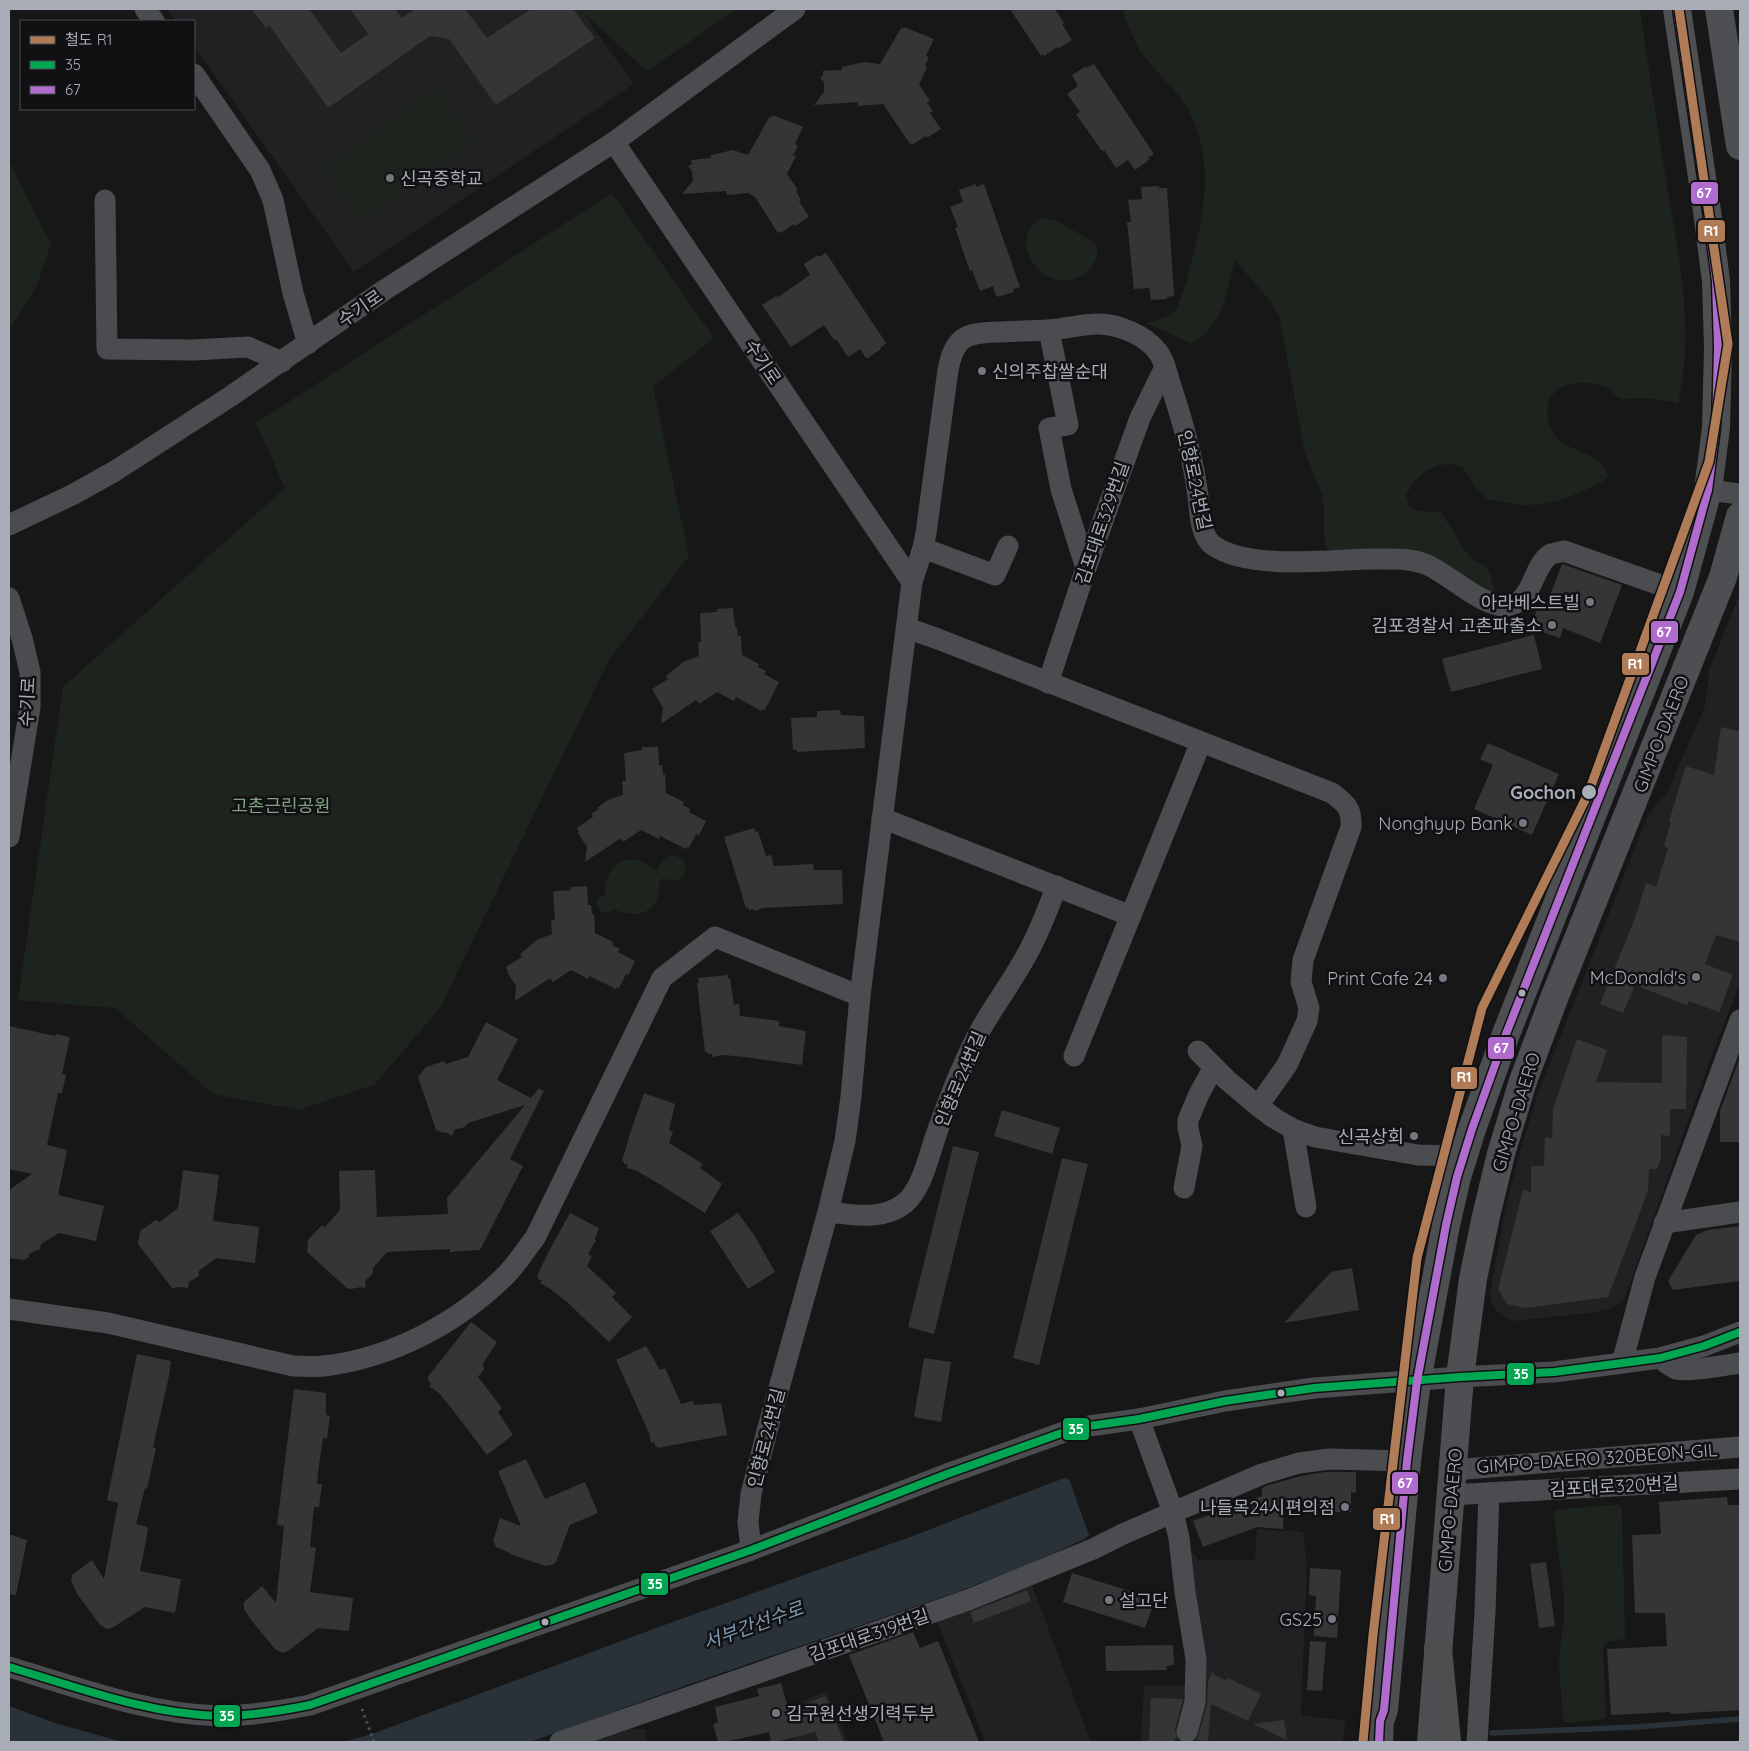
<svg xmlns="http://www.w3.org/2000/svg" width="1749" height="1751" font-family="Quicksand,'Noto Sans KR',sans-serif">
<style>
.built{fill:#212123}
.green{fill:#1d241e}
.water{fill:#2a3239}
.lines{fill:none;stroke-linecap:round;stroke-linejoin:round}
.stream{stroke:#2a3239;stroke-width:5.5}
.building{fill:#353536}
.path{stroke:#4d4e52;stroke-width:3;stroke-dasharray:2.5 4;stroke-linecap:butt}
.minor{stroke:#4b4c50;stroke-width:21}
.major{stroke:#4d4f52;stroke-width:28}
.highway{stroke:#4e4e51;stroke-width:28}
.bus-1-casing{stroke:#111113;stroke-width:11}
.bus-2-casing{stroke:#111113;stroke-width:11}
.bus-1{stroke:#00a651;stroke-width:8}
.bus-2{stroke:#b06ccc;stroke-width:8}
.rail-1-casing{stroke:#111113;stroke-width:12}
.rail-1{stroke:#b07c57;stroke-width:9}
.poi-dot{fill:#757880;stroke:#111113;stroke-width:2}
.stop-dot{fill:#a8adb8;stroke:#111113;stroke-width:2}
.labels{text-anchor:middle;dominant-baseline:central;stroke-width:5;stroke-linejoin:round;paint-order:stroke}
.poi-label{font-size:18px;fill:#a8adb8;stroke:#111113;text-anchor:end}
.street-label{font-size:18px;fill:#a8adb8;stroke:#111113}
.stop-label{font-size:18px;font-weight:bold;fill:#a8adb8;stroke:#111113;text-anchor:end}
.park-label{font-size:18px;fill:#7fa381;stroke:#111113}
.water-label{font-size:19px;font-style:italic;fill:#7f9bb3;stroke:#111113}
.line-badge{stroke:#111113;stroke-width:2}
.badge-label{font-size:14px;text-anchor:middle;font-weight:bold;fill:#fff}
</style>
<rect width="100%" height="100%" fill="#171717"/>
<g class="built">
<polygon points="167,9 580,9 634,84 354,272 194,46 194,21 176,21"/>
<polygon points="1740,593 1740,983 1711,1057 1625,1297 1618,1304 1609,1309 1597,1312 1514,1321 1506,1318 1497,1311 1492,1304 1490,1294 1503,1221 1517,1162 1537,1096 1648,815 1667,793 1705,706 1709,671"/>
<polygon points="1257,1529 1303,1532 1307,1569 1301,1714 1304,1716 1345,1720 1343,1742 1141,1742 1144,1685 1200,1685 1187,1547 1199,1560 1255,1560"/>
<polygon points="1030,1580 1091,1742 985,1742 935,1617"/>
<polygon points="826,1691 848,1742 784,1742 797,1738 789,1707"/>
<polygon points="615,1729 646,1729 646,1742 577,1742"/>
</g>
<g class="green">
<polygon points="579,9 737,9 647,71"/>
<path d="M1122 9H1640C1648 66 1657 124 1666 181 1679 256 1695 327 1678 403L1649 398 1620 399C1616 396 1613 391 1609 389 1595 381 1565 380 1554 393 1544 403 1547 422 1553 433 1564 454 1599 447 1608 476L1600 483 1565 499 1544 504 1523 505 1487 499 1476 489 1471 479 1463 468 1452 464 1440 465 1427 470 1413 483 1406 495 1409 506 1417 511 1441 512 1466 552 1474 561 1485 565 1489 571 1496 596 1476 587 1336 553 1326 548 1324 536V512L1322 495 1305 452 1279 316 1271 302 1235 260C1228 283 1226 309 1210 328 1206 334 1198 339 1192 344L1147 323C1156 320 1168 318 1175 311 1180 305 1190 271 1192 261 1205 211 1215 153 1186 106 1174 87 1156 72 1142 54 1133 41 1128 23 1122 9Z"/>
<polygon points="436,87 475,141 361,223 322,169"/>
<polygon points="9,161 51,244 36,288 9,330"/>
<polygon points="612,193 714,338 653,387 689,556 609,660 440,1008 374,1085 299,1110 213,1094 115,1008 18,1000 63,687 285,488 256,423"/>
<path d="M1044 218C1047 219 1051 219 1055 220 1060 223 1093 241 1094 243 1103 256 1091 272 1079 277 1037 296 1005 231 1044 218Z"/>
<path d="M669 856C671 856 677 856 678 857 688 861 688 876 678 880 672 882 667 878 661 879 658 885 660 892 657 899 649 917 629 917 614 909 609 914 603 915 598 908L597 899 605 894C604 875 617 854 639 861 646 863 651 868 657 870L663 860Z"/>
<polygon points="1617,1505 1620,1506 1622,1510 1625,1636 1623,1639 1606,1643 1603,1648 1606,1716 1604,1719 1569,1723 1565,1722 1563,1719 1559,1668 1560,1647 1564,1619 1564,1599 1554,1515 1555,1511 1560,1509"/>
</g>
<g class="water">
<polygon points="1064,1478 1069,1479 1089,1535 1085,1539 1034,1562 960,1591 693,1683 530,1742 344,1742 372,1734 667,1624 910,1537"/>
<polygon points="9,1706 55,1723 123,1742 9,1742"/>
</g>
<g class="lines">
<polyline class="stream" points="1492,1733 1636,1727 1740,1719"/>
</g>
<g class="building">
<polygon points="251,9 309,9 341,53 368,34 350,9 395,9 402,18 415,9 465,9 487,38 531,9 573,9 595,38 496,105 449,39 430,36 328,108 269,25 266,28"/>
<polygon points="1010,9 1055,9 1064,23 1062,24 1072,40 1058,49 1057,47 1044,56 1043,54 1041,56"/>
<polygon points="904,27 934,39 926,56 929,57 925,66 927,67 919,85 930,101 927,103 933,111 930,113 941,129 927,138 926,136 912,145 911,143 910,144 883,104 858,106 858,102 814,105 824,92 824,82 820,78 823,75 823,71 842,70 842,67 864,62 880,64 901,28 903,29"/>
<polygon points="1094,64 1154,154 1148,158 1149,160 1135,170 1128,160 1116,168 1104,150 1102,151 1076,114 1080,112 1067,94 1078,86 1072,75 1086,66 1087,68"/>
<polygon points="773,115 803,127 795,144 798,146 793,155 796,156 787,174 798,190 796,191 801,200 799,201 809,217 795,226 794,224 781,233 780,231 778,233 755,197 748,193 727,195 726,191 682,194 693,181 692,171 688,166 692,164 691,160 711,158 711,155 733,150 748,155 770,116 772,117"/>
<polygon points="976,184 976,187 984,184 1020,287 1013,289 1014,292 998,297 998,295 996,296 993,286 980,291 972,270 970,271 955,228 958,227 950,207 963,202 959,190"/>
<polygon points="1159,186 1159,188 1167,188 1174,296 1167,297 1167,299 1151,300 1149,288 1134,289 1127,222 1131,222 1128,200 1142,199 1141,187"/>
<polygon points="826,253 886,343 880,348 881,349 868,358 866,358 860,349 848,357 836,339 834,340 824,325 791,347 762,305 776,296 778,297 810,275 804,264 818,255 819,257"/>
<polygon points="1562,564 1622,585 1600,643 1563,628 1560,638 1531,628 1537,609 1544,611"/>
<polygon points="733,608 735,627 737,627 738,636 741,636 742,655 759,664 758,667 766,671 764,674 779,682 765,710 763,709 762,711 736,697 734,701 717,692 699,704 696,700 661,724 663,708 652,689 668,679 666,676 683,662 699,656 698,642 701,642 700,615 701,613 717,612 717,609"/>
<polygon points="1534,635 1542,669 1451,692 1442,659"/>
<polygon points="840,710 841,715 864,716 865,748 797,752 797,750 793,750 791,718 817,717 817,711"/>
<polygon points="1721,727 1740,731 1740,942 1716,935 1705,964 1733,975 1719,1012 1689,1001 1687,1005 1635,985 1623,1013 1600,1004 1635,918 1646,883 1656,887 1668,848 1664,846 1671,822 1669,821 1686,766 1714,775"/>
<polygon points="1488,743 1559,774 1532,835 1474,809 1493,765 1480,759"/>
<polygon points="642,747 658,747 659,765 662,765 663,775 665,774 666,793 684,802 683,805 690,809 689,812 706,821 699,835 696,834 689,848 688,847 686,849 660,836 659,839 641,830 623,842 621,838 585,862 587,847 578,833 579,832 577,828 593,817 591,814 599,809 597,808 608,800 623,795 622,781 626,781 624,753 642,750"/>
<polygon points="754,828 756,832 758,831 766,856 771,855 774,866 813,864 814,870 842,870 843,904 764,908 754,911 753,909 749,910 748,907 746,908 724,837"/>
<polygon points="587,886 588,905 591,905 592,914 594,914 595,933 613,942 612,945 620,949 618,952 635,961 628,975 626,974 619,988 617,987 616,989 589,976 588,979 571,970 553,982 550,978 515,1001 516,986 507,972 508,972 506,967 522,957 520,954 537,940 552,934 551,920 555,920 553,892 555,891 571,890 571,887"/>
<polygon points="728,975 728,979 730,978 734,1005 739,1004 740,1016 779,1021 779,1026 806,1031 802,1065 745,1057 723,1055 712,1057 712,1054 708,1054 707,1052 705,1052 697,983 699,983 698,978"/>
<polygon points="486,1022 518,1039 497,1080 531,1098 539,1088 544,1091 510,1159 523,1166 480,1250 450,1252 450,1249 387,1252 373,1268 373,1273 365,1281 366,1288 359,1287 358,1288 348,1289 307,1252 308,1240 321,1226 325,1227 340,1210 339,1171 375,1170 377,1217 448,1214 447,1198 525,1105 468,1123 465,1127 454,1130 452,1136 446,1132 444,1133 436,1130 418,1077 426,1067 444,1061 446,1064 468,1057"/>
<polygon points="9,1026 55,1036 56,1034 70,1037 62,1074 66,1075 62,1093 58,1093 47,1145 67,1150 58,1195 104,1206 96,1241 59,1233 41,1244 40,1249 29,1254 29,1257 24,1260 9,1258 9,1190 32,1174 9,1169"/>
<polygon points="1662,1035 1687,1037 1686,1109 1670,1109 1670,1136 1661,1135 1661,1158 1657,1169 1649,1169 1648,1191 1608,1297 1525,1308 1507,1304 1498,1289 1523,1190 1531,1192 1531,1166 1544,1166 1545,1138 1552,1138 1553,1109 1577,1039 1607,1050 1596,1082 1662,1083"/>
<polygon points="1739,1060 1740,1142 1720,1142 1720,1111"/>
<polygon points="644,1093 675,1104 669,1130 673,1132 669,1143 703,1164 700,1168 722,1184 705,1213 656,1182 637,1171 627,1168 628,1165 624,1164 624,1162 622,1161 630,1134"/>
<polygon points="1002,1110 1060,1128 1052,1154 994,1136"/>
<polygon points="953,1146 979,1152 934,1334 908,1327"/>
<polygon points="1062,1158 1088,1164 1039,1365 1013,1358"/>
<polygon points="183,1170 219,1175 213,1221 259,1227 255,1263 216,1258 199,1271 199,1276 189,1282 188,1288 182,1287 172,1288 138,1244 140,1231 156,1220 160,1222 178,1208"/>
<polygon points="570,1213 599,1228 595,1239 596,1240 588,1254 592,1256 587,1266 616,1293 612,1297 632,1317 609,1342 567,1302 549,1288 540,1283 542,1281 538,1279 539,1277 537,1276 549,1251"/>
<polygon points="738,1213 754,1235 775,1272 748,1289 710,1231"/>
<polygon points="1740,1226 1740,1281 1673,1290 1668,1281 1696,1235 1708,1230"/>
<polygon points="1352,1268 1359,1310 1284,1323 1331,1272"/>
<polygon points="471,1322 497,1342 482,1365 485,1368 478,1377 502,1408 498,1412 513,1435 487,1455 452,1409 439,1393 429,1386 431,1384 428,1381 429,1379 427,1378"/>
<polygon points="646,1346 660,1370 665,1368 681,1404 693,1401 694,1405 721,1403 727,1435 657,1448 657,1446 655,1446 654,1442 651,1443 649,1433 616,1360"/>
<polygon points="137,1354 171,1361 169,1376 153,1447 156,1448 147,1489 145,1488 136,1524 147,1527 148,1530 140,1571 180,1579 181,1580 175,1613 145,1607 112,1628 107,1629 100,1625 78,1595 71,1581 72,1575 92,1560 104,1579 118,1503 107,1500"/>
<polygon points="924,1358 951,1362 941,1422 914,1417"/>
<polygon points="294,1389 326,1393 326,1415 330,1416 327,1439 323,1438 318,1472 317,1484 322,1484 319,1507 314,1507 310,1547 316,1548 310,1592 353,1598 349,1631 318,1628 288,1651 283,1653 276,1650 252,1621 244,1609 244,1602 262,1586 276,1603 284,1526 277,1525"/>
<polygon points="526,1459 545,1499 585,1482 598,1513 570,1525 556,1562 552,1565 545,1566 510,1554 510,1553 496,1547 493,1541 500,1518 521,1526 498,1471"/>
<polygon points="1325,1472 1356,1472 1356,1493 1351,1492 1351,1512 1329,1512 1329,1506 1284,1506 1283,1529 1257,1527 1203,1547 1193,1521 1262,1496 1262,1488 1266,1486 1301,1476"/>
<polygon points="1727,1497 1728,1505 1740,1505 1740,1710 1671,1714 1670,1712 1611,1715 1607,1649 1667,1646 1665,1613 1635,1613 1632,1535 1661,1534 1659,1502"/>
<polygon points="9,1534 27,1540 16,1595 9,1594"/>
<polygon points="1546,1562 1555,1626 1539,1628 1530,1564"/>
<polygon points="1310,1568 1341,1570 1337,1638 1314,1636 1316,1596 1309,1595"/>
<polygon points="1072,1573 1155,1599 1145,1628 1063,1602"/>
<polygon points="1027,1590 1031,1601 974,1623 970,1612"/>
<polygon points="913,1632 920,1648 938,1641 979,1742 884,1742 849,1655"/>
<polygon points="1310,1641 1326,1642 1322,1691 1307,1690"/>
<polygon points="1173,1645 1174,1665 1166,1666 1167,1670 1106,1671 1105,1646"/>
<polygon points="1213,1671 1214,1675 1227,1681 1228,1678 1261,1694 1248,1721 1211,1704 1208,1741 1197,1740 1207,1705 1208,1681"/>
<polygon points="781,1683 789,1711 825,1696 844,1742 819,1742 815,1732 777,1742 771,1742 769,1732 725,1742 718,1742 713,1724 718,1722 715,1707 759,1696 757,1689"/>
<polygon points="1151,1698 1183,1699 1175,1729 1177,1738 1175,1738 1175,1742 1149,1742"/>
<polygon points="1284,1720 1287,1740 1253,1724"/>
</g>
<g class="lines">
<polyline class="path" points="362,1709 374,1742"/>
<g class="minor">
<polyline points="145,9 154,21"/>
<polyline points="194,74 260,170 273,200 293,293 308,344"/>
<polyline points="614,142 912,582"/>
<polyline points="105,200 107,349 194,350 248,347 282,362"/>
<polyline points="1049,330 1068,425 1049,428 1061,489 1086,568"/>
<polyline points="1708,490 1740,494"/>
<polyline points="9,525 72,495 115,471 231,396 383,291 614,142 795,9"/>
<polyline points="923,548 995,575 1008,546"/>
<polyline points="9,598 22,638 30,672 30,707 9,837"/>
<path d="M907 628 938 639 1332 793C1346 804 1352 808 1351 827L1303 960 1301 982 1309 1008 1307 1021 1287 1065 1258 1106"/>
<polyline points="1048,683 1086,568 1140,418 1165,367"/>
<polyline points="882,818 1131,916"/>
<polyline points="1198,1051 1227,1080 1258,1106 1274,1118 1293,1129 1315,1137 1418,1155 1463,1156"/>
<polyline points="1074,1056 1201,742"/>
<polyline points="1293,1129 1306,1207"/>
<polyline points="1184,1188 1192,1146 1188,1128 1188,1120 1199,1094 1214,1067"/>
<path d="M828 1212C853 1215 883 1221 905 1203 922 1189 929 1155 936 1135 949 1098 963 1061 982 1027 996 1003 1013 980 1026 956 1039 934 1047 910 1057 886"/>
<polyline points="1664,1223 1740,1212"/>
<path d="M9 1309 108 1323 293 1366C303 1366 314 1367 324 1366 392 1358 458 1323 506 1275 517 1264 525 1250 535 1238L662 978 715 937 860 996"/>
<path d="M1660 1358C1665 1362 1670 1367 1676 1369 1691 1372 1725 1365 1740 1363"/>
<polyline points="1622,1363 1645,1277 1740,1020"/>
<polyline points="1139,1419 1173,1512 1179,1538 1185,1592 1196,1659 1195,1702 1187,1732"/>
<polyline points="1453,1470 1740,1447"/>
<polyline points="1451,1495 1740,1479"/>
<path d="M751 1550 748 1522 751 1494 767 1431 828 1212 845 1141 851 1097 860 996 912 582 923 548 926 533 948 370C955 336 965 333 998 332 1014 331 1031 331 1048 330 1065 329 1081 324 1098 324 1118 324 1145 335 1157 351 1165 360 1167 375 1171 386 1183 422 1193 458 1198 496 1200 512 1200 537 1214 546 1252 571 1332 559 1376 559 1393 559 1409 558 1425 564 1449 573 1486 612 1511 605 1534 599 1533 564 1551 554 1555 553 1560 552 1564 551L1680 592"/>
<path d="M9 1667C77 1687 147 1714 219 1716 250 1716 280 1711 310 1705L751 1550 947 1474 1067 1431 1089 1426 1139 1419 1225 1401 1314 1388 1460 1377 1554 1372 1660 1358 1704 1346 1740 1332"/>
<polyline points="560,1742 968,1600 1093,1549 1123,1534 1262,1474 1299,1463 1329,1459 1407,1461"/>
<polyline points="1477,1742 1485,1612 1489,1493"/>
</g>
<g class="major">
<polyline points="1719,9 1740,146"/>
<polyline points="1379,1742 1380,1721 1384,1710 1407,1461 1417,1381 1446,1225 1457,1177 1472,1129 1506,1034 1680,592 1708,490 1716,428 1718,348 1716,281 1707,211 1677,9"/>
<polyline points="1431,1742 1460,1377 1473,1279 1486,1216 1501,1154 1523,1081 1553,1001 1723,577 1740,516"/>
</g>
<g class="highway">
<polyline points="1438,1648 1447,1742"/>
<polyline points="1372,1742 1380,1721"/>
</g>
<g class="bus-1-casing">
<path id="bus-1" d="M9 1667C77 1687 147 1714 219 1716 250 1716 280 1711 310 1705L751 1550 947 1474 1067 1431 1089 1426 1139 1419 1225 1401 1314 1388 1460 1377 1554 1372 1660 1358 1704 1346 1740 1332"/>
</g>
<g class="bus-2-casing">
<polyline id="bus-2" points="1379,1742 1380,1721 1384,1710 1407,1461 1417,1381 1446,1225 1457,1177 1472,1129 1506,1034 1680,592 1708,490 1716,428 1718,348 1716,281 1707,211 1677,9"/>
</g>
<use href="#bus-1" class="bus-1"/>
<use href="#bus-2" class="bus-2"/>
<g class="rail-1-casing">
<polyline id="rail-1" points="1363,1742 1373,1635 1417,1258 1482,1008 1588,794 1709,462 1728,344 1679,9"/>
</g>
<use href="#rail-1" class="rail-1"/>
</g>
<g class="poi-dot">
<circle cx="390" cy="178" r="5"/>
<circle cx="982" cy="371" r="5"/>
<circle cx="1590" cy="602" r="5"/>
<circle cx="1552" cy="625" r="5"/>
<circle cx="1523" cy="823" r="5"/>
<circle cx="1696" cy="977" r="5"/>
<circle cx="1443" cy="978" r="5"/>
<circle cx="1414" cy="1136" r="5"/>
<circle cx="1345" cy="1507" r="5"/>
<circle cx="1109" cy="1600" r="5"/>
<circle cx="1332" cy="1619" r="5"/>
<circle cx="776" cy="1713" r="5"/>
</g>
<g class="stop-dot">
<circle cx="1589" cy="792" r="8"/>
<circle cx="1522" cy="993" r="4.5"/>
<circle cx="1281" cy="1393" r="4.5"/>
<circle cx="545" cy="1622" r="4.5"/>
</g>
<g class="labels">
<g class="poi-label">
<text x="400" y="178" text-anchor="start">신곡중학교</text>
<text x="992" y="371" text-anchor="start">신의주찹쌀순대</text>
<text x="1580" y="602">아라베스트빌</text>
<text x="1542" y="625">김포경찰서 고촌파출소</text>
<text x="1513" y="823">Nonghyup Bank</text>
<text x="1686" y="977">McDonald's</text>
<text x="1433" y="978">Print Cafe 24</text>
<text x="1404" y="1136">신곡상회</text>
<text x="1335" y="1507">나들목24시편의점</text>
<text x="1119" y="1600" text-anchor="start">설고단</text>
<text x="1322" y="1619">GS25</text>
<text x="786" y="1713" text-anchor="start">김구원선생기력두부</text>
</g>
<g class="street-label">
<text transform="translate(360 308) rotate(-35)">수기로</text>
<text transform="translate(763 362) rotate(56)">수기로</text>
<text transform="translate(1195 480) rotate(78)">인향로24번길</text>
<text transform="translate(1102 523) rotate(-71)">김포대로329번길</text>
<text transform="translate(27 702) rotate(-87)">수기로</text>
<text transform="translate(1661 734) rotate(-69)">GIMPO-DAERO</text>
<text transform="translate(960 1079) rotate(-67)">인향로24번길</text>
<text transform="translate(1516 1112) rotate(-73)">GIMPO-DAERO</text>
<text transform="translate(766 1438) rotate(-76)">인향로24번길</text>
<text transform="translate(1597 1458) rotate(-4)">GIMPO-DAERO 320BEON-GIL</text>
<text transform="translate(1614 1486) rotate(-3)">김포대로320번길</text>
<text transform="translate(1450 1510) rotate(-85)">GIMPO-DAERO</text>
<text transform="translate(869 1635) rotate(-19)">김포대로319번길</text>
</g>
<g class="stop-label">
<text x="1576" y="792">Gochon</text>
</g>
<g class="park-label">
<text x="281" y="805">고촌근린공원</text>
</g>
<g class="water-label">
<text transform="translate(753 1625) rotate(-20)">서부간선수로</text>
</g>
</g>
<g class="line-badge">
<rect x="1690" y="181" width="29" height="24" rx="5" fill="#b06ccc"/>
<rect x="1697" y="219" width="29" height="24" rx="5" fill="#b07c57"/>
<rect x="1650" y="620" width="29" height="24" rx="5" fill="#b06ccc"/>
<rect x="1621" y="652" width="29" height="24" rx="5" fill="#b07c57"/>
<rect x="1487" y="1036" width="28" height="24" rx="5" fill="#b06ccc"/>
<rect x="1450" y="1066" width="28" height="24" rx="5" fill="#b07c57"/>
<rect x="1506" y="1362" width="29" height="24" rx="5" fill="#00a651"/>
<rect x="1062" y="1417" width="28" height="24" rx="5" fill="#00a651"/>
<rect x="1391" y="1471" width="28" height="24" rx="5" fill="#b06ccc"/>
<rect x="1372" y="1507" width="29" height="24" rx="5" fill="#b07c57"/>
<rect x="640" y="1572" width="29" height="24" rx="5" fill="#00a651"/>
<rect x="213" y="1704" width="28" height="24" rx="5" fill="#00a651"/>
</g>
<g class="badge-label">
<text x="1704" y="198">67</text>
<text x="1711" y="236">R1</text>
<text x="1664" y="637">67</text>
<text x="1635" y="669">R1</text>
<text x="1501" y="1053">67</text>
<text x="1464" y="1082">R1</text>
<text x="1521" y="1379">35</text>
<text x="1076" y="1434">35</text>
<text x="1405" y="1488">67</text>
<text x="1387" y="1524">R1</text>
<text x="655" y="1589">35</text>
<text x="227" y="1721">35</text>
</g>
<rect width="1749" height="1751" fill="none" stroke="#a8adb8" stroke-width="20"/>
<rect x="20" y="20" width="175" height="90" fill="#111113" stroke="#4d4f55"/>
<rect x="30" y="36" width="25" height="8" fill="#b07c57" stroke="#4d4f55"/>
<text x="65" y="45" font-size="15" fill="#a8adb8">철도 R1</text>
<rect x="30" y="61" width="25" height="8" fill="#00a651" stroke="#4d4f55"/>
<text x="65" y="70" font-size="15" fill="#a8adb8">35</text>
<rect x="30" y="86" width="25" height="8" fill="#b06ccc" stroke="#4d4f55"/>
<text x="65" y="95" font-size="15" fill="#a8adb8">67</text>
</svg>
